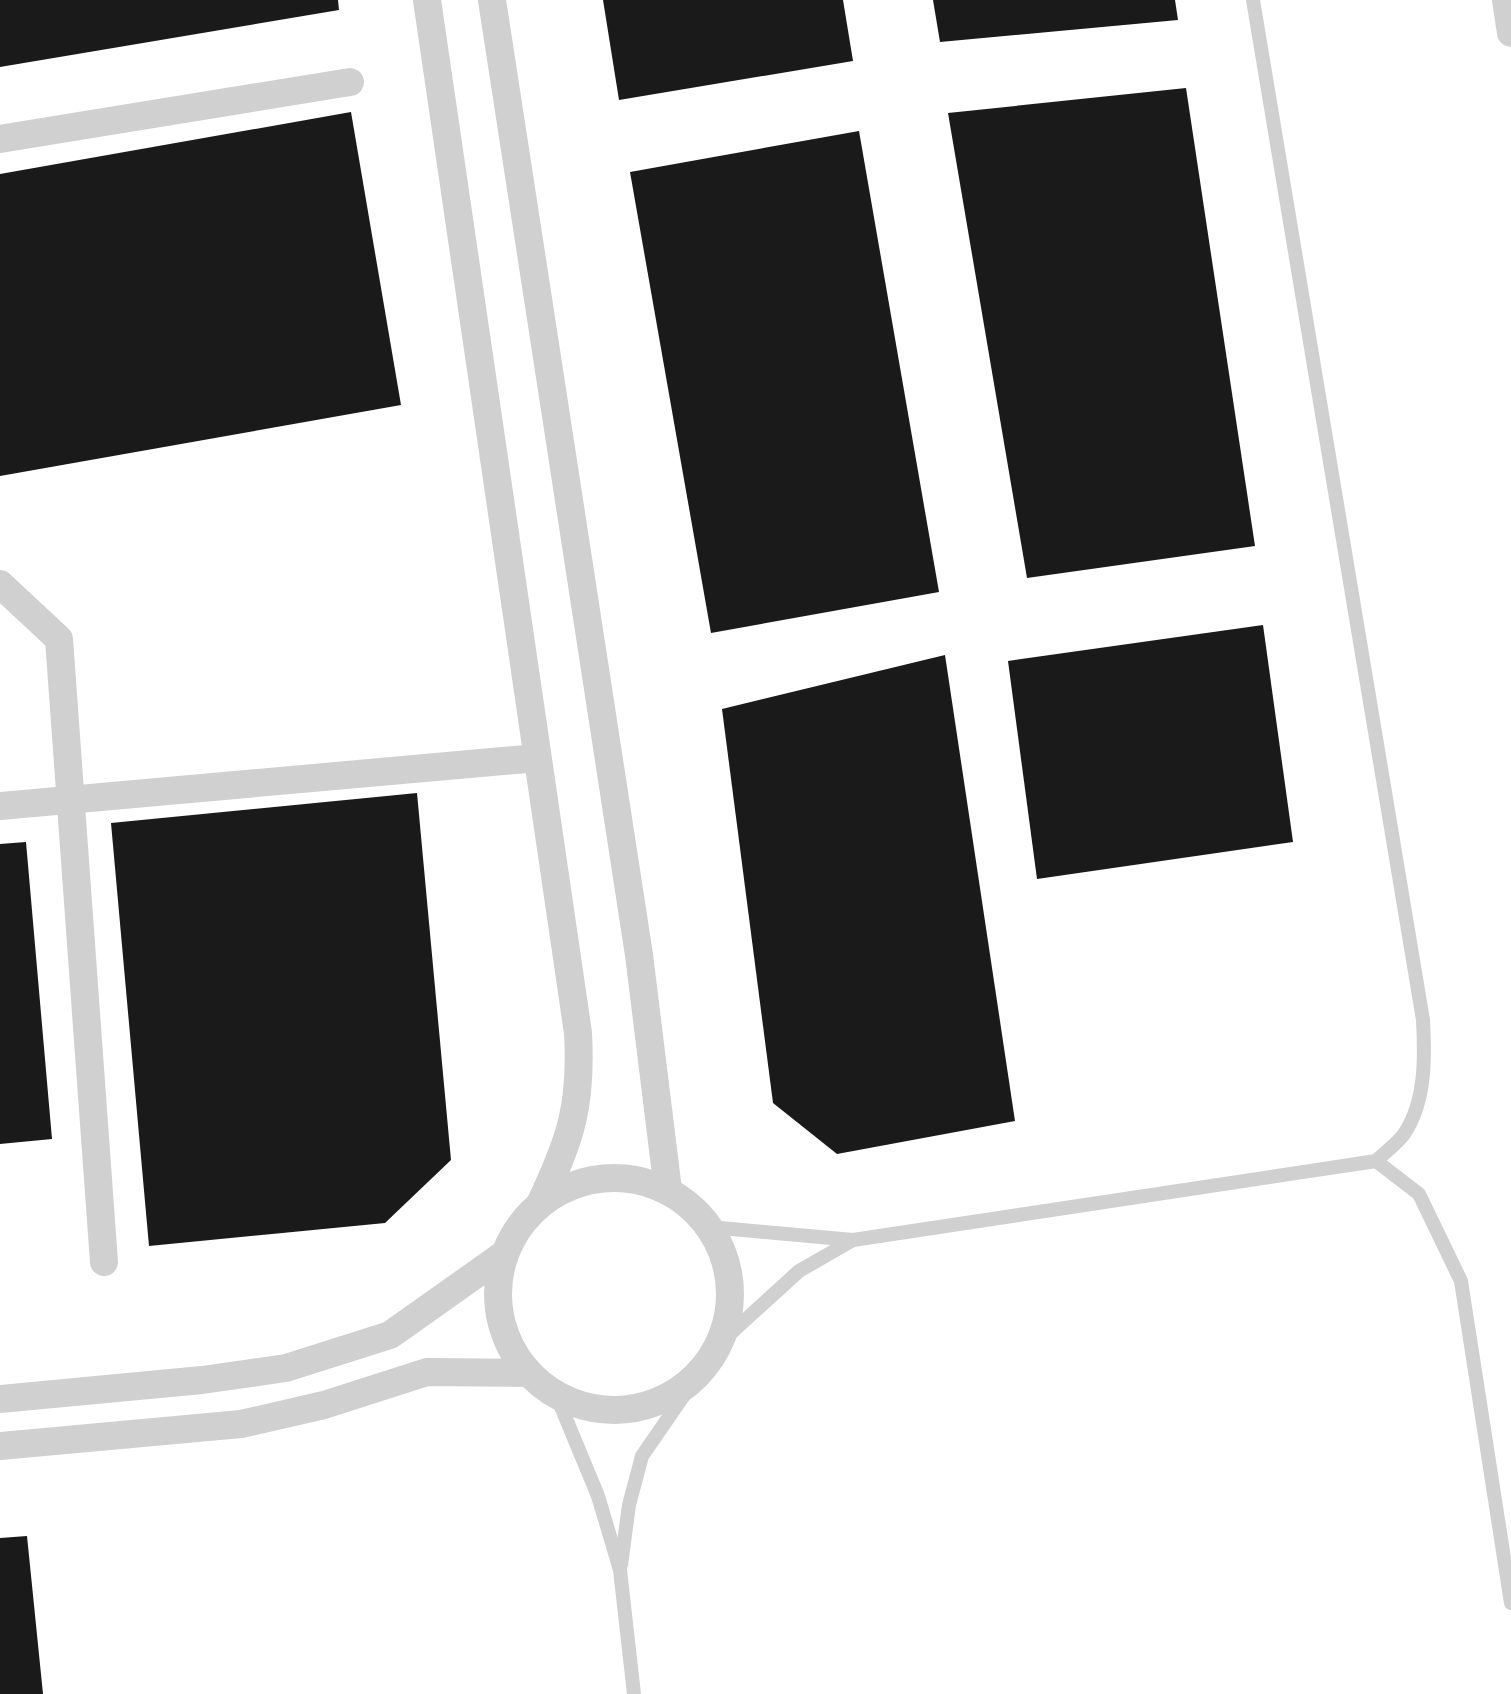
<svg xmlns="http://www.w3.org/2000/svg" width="1511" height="1694" font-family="'Sofia Sans Condensed',sans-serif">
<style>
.building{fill:#1a1a1a}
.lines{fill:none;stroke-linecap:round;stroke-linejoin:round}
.service{stroke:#d0d0d0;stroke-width:14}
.minor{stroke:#d0d0d0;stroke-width:28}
</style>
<rect width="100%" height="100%" fill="#fff"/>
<g class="building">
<polygon points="0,0 338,0 339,10 0,67"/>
<polygon points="603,0 843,0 853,61 619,100"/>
<polygon points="933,0 1175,0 1178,20 940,42"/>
<polygon points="1186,88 1255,546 1027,578 948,113"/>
<polygon points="351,112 401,405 0,476 0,174"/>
<polygon points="859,131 939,592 711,633 630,172"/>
<polygon points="1263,625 1293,842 1037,879 1008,661"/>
<polygon points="945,655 1015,1121 837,1154 773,1103 722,709"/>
<polygon points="417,793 451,1160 385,1223 149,1246 111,823"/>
<polygon points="26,842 52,1139 0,1144 0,844"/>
<polygon points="27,1536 43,1694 0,1694 0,1538"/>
</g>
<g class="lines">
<g class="service">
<polyline points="1376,1161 1419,1194 1461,1281 1511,1603"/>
<path d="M710 1227 853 1240 1376 1161C1385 1152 1397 1144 1404 1134 1426 1102 1425 1056 1423 1020L1253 0"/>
<polyline points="720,1343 799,1271 853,1240"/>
<polyline points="557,1397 598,1496 620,1570 634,1694"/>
<polyline points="621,1565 629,1505 642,1456 698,1375"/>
</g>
<g class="minor">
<path d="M427 0 578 1033C582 1105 571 1139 540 1204"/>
<polyline points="492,0 639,955 668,1190"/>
<polyline points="1506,0 1511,33"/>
<polyline points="0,139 350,82"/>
<polyline points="0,584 59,639 104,1262"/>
<polyline points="0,806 537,758"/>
<circle cx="614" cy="1294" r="116"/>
<polyline points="0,1399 202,1380 286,1368 390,1335 503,1255"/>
<polyline points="0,1446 241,1424 324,1405 427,1372 527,1373"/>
</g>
</g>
</svg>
